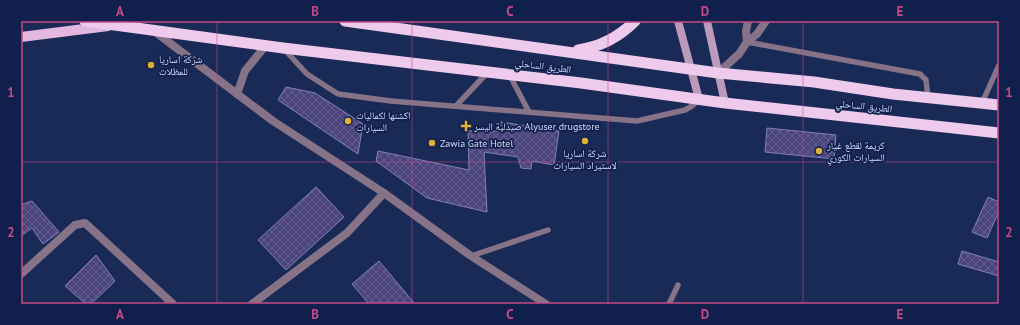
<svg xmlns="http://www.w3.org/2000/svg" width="1020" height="325" font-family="'PT Sans','Noto Naskh Arabic',sans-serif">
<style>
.building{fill:url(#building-cross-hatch);stroke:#847fb8}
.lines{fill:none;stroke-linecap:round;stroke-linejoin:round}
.service{stroke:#877387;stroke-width:5.5}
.minor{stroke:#877387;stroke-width:8}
.secondary{stroke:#bb9aba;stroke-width:8}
.primary{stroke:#e2b8e1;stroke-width:10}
.trunk{stroke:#eecaed;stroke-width:11}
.grid{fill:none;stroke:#c64a84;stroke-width:1;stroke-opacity:0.55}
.poi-dot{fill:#dfb034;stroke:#111f4c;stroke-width:1.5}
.labels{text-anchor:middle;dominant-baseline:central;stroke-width:3.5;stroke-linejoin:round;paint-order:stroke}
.poi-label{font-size:10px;fill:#d3dffd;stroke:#111f4c;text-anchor:start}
.street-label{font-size:10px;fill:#d3dffd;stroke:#111f4c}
.neatline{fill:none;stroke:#c64a84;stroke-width:1.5}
.grid-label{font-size:13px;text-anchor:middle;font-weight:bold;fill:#c64a84}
</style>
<defs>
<pattern id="building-cross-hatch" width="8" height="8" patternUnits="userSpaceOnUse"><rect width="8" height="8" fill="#4b447d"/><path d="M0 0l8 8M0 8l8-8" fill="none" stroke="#645f90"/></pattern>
</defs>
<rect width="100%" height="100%" fill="#1a2a57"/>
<g class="building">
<polygon points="286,87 315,93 363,124 358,154 278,100"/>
<polygon points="501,122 559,131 554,165 532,161 531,169 521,168 518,157 484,152 487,212 427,198 376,161 378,151 469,170 468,131 499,131"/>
<polygon points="767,128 836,135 834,159 765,152"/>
<polygon points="316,187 344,217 286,270 258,240"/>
<polygon points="988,197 999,202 999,211 987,238 972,232"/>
<polygon points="32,201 59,232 43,244 32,228 21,236 21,205"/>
<polygon points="962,251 999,262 999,276 958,264"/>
<polygon points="96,255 115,281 91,304 86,304 65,286"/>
<polygon points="379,261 415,304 369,304 352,284"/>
</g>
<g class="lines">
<g class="service">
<polyline points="747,42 920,74 926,80 928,98"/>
<polyline points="284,49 307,74 338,94 391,101 637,121 685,110 692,106 699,100"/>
<polyline points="509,74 529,112"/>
<polyline points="982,103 999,65"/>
<polyline points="456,106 487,73"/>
<polyline points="471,256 548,230"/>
<polyline points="669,304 678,285"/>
</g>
<g class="minor">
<polyline points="154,31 273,121 384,193 471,256 546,304"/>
<polyline points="747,42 746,31 748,21"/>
<polyline points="718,73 739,54 747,42 757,34 766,21"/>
<polyline points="237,94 245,71 266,45"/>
<polyline points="21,274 75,225 85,223 173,304"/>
<polyline points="252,304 347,233 384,193"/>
</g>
<g class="secondary">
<polyline points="678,21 699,99"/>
<polyline points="707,21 725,103"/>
</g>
<polyline class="primary" points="21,37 108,26"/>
<g class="trunk">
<polyline points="85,21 283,48 581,83 725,103 999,133"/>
<polyline points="345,21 718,73 814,82 893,94 999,105"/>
<path d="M578 50C600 47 619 37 635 21"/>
</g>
</g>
<path class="grid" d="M217 21V304M412 21V304M608 21V304M803 21V304M21 162H999"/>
<g class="poi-dot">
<circle cx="151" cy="65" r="4"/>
<circle cx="348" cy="121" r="4"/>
<path d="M464 120h4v4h4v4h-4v4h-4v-4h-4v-4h4z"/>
<circle cx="585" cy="141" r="4"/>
<circle cx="432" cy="143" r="4"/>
<circle cx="819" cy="151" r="4"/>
</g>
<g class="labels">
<g class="poi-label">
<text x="159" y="59">شركة اساريا<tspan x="159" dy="12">للمظلات</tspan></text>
<text x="356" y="115">اكشنها لكماليات<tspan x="356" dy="12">السيارات</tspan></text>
<text x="474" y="126">صيدلية اليسر Alyuser drugstore</text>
<text x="440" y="143">Zawia Gate Hotel</text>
<text x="827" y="145">كريمة لقطع غيار<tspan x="827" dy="12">السيارات الكوري</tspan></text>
<text x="585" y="153" text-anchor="middle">شركة اساريا<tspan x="585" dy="12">لاستيراد السيارات</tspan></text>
</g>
<g class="street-label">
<text transform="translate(543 66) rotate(7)">الطريق الساحلي</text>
<text transform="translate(864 106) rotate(6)">الطريق الساحلي</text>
</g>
</g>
<rect width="1020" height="325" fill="none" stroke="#111f4c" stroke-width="44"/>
<rect x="22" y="22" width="976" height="281" class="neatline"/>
<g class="grid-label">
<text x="120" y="16">A</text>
<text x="315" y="16">B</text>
<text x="510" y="16">C</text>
<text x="705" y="16">D</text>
<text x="900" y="16">E</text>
<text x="11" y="97">1</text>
<text x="1009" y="97">1</text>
<text x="11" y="237">2</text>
<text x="1009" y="237">2</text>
<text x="120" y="319">A</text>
<text x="315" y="319">B</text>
<text x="510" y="319">C</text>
<text x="705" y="319">D</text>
<text x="900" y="319">E</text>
</g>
</svg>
